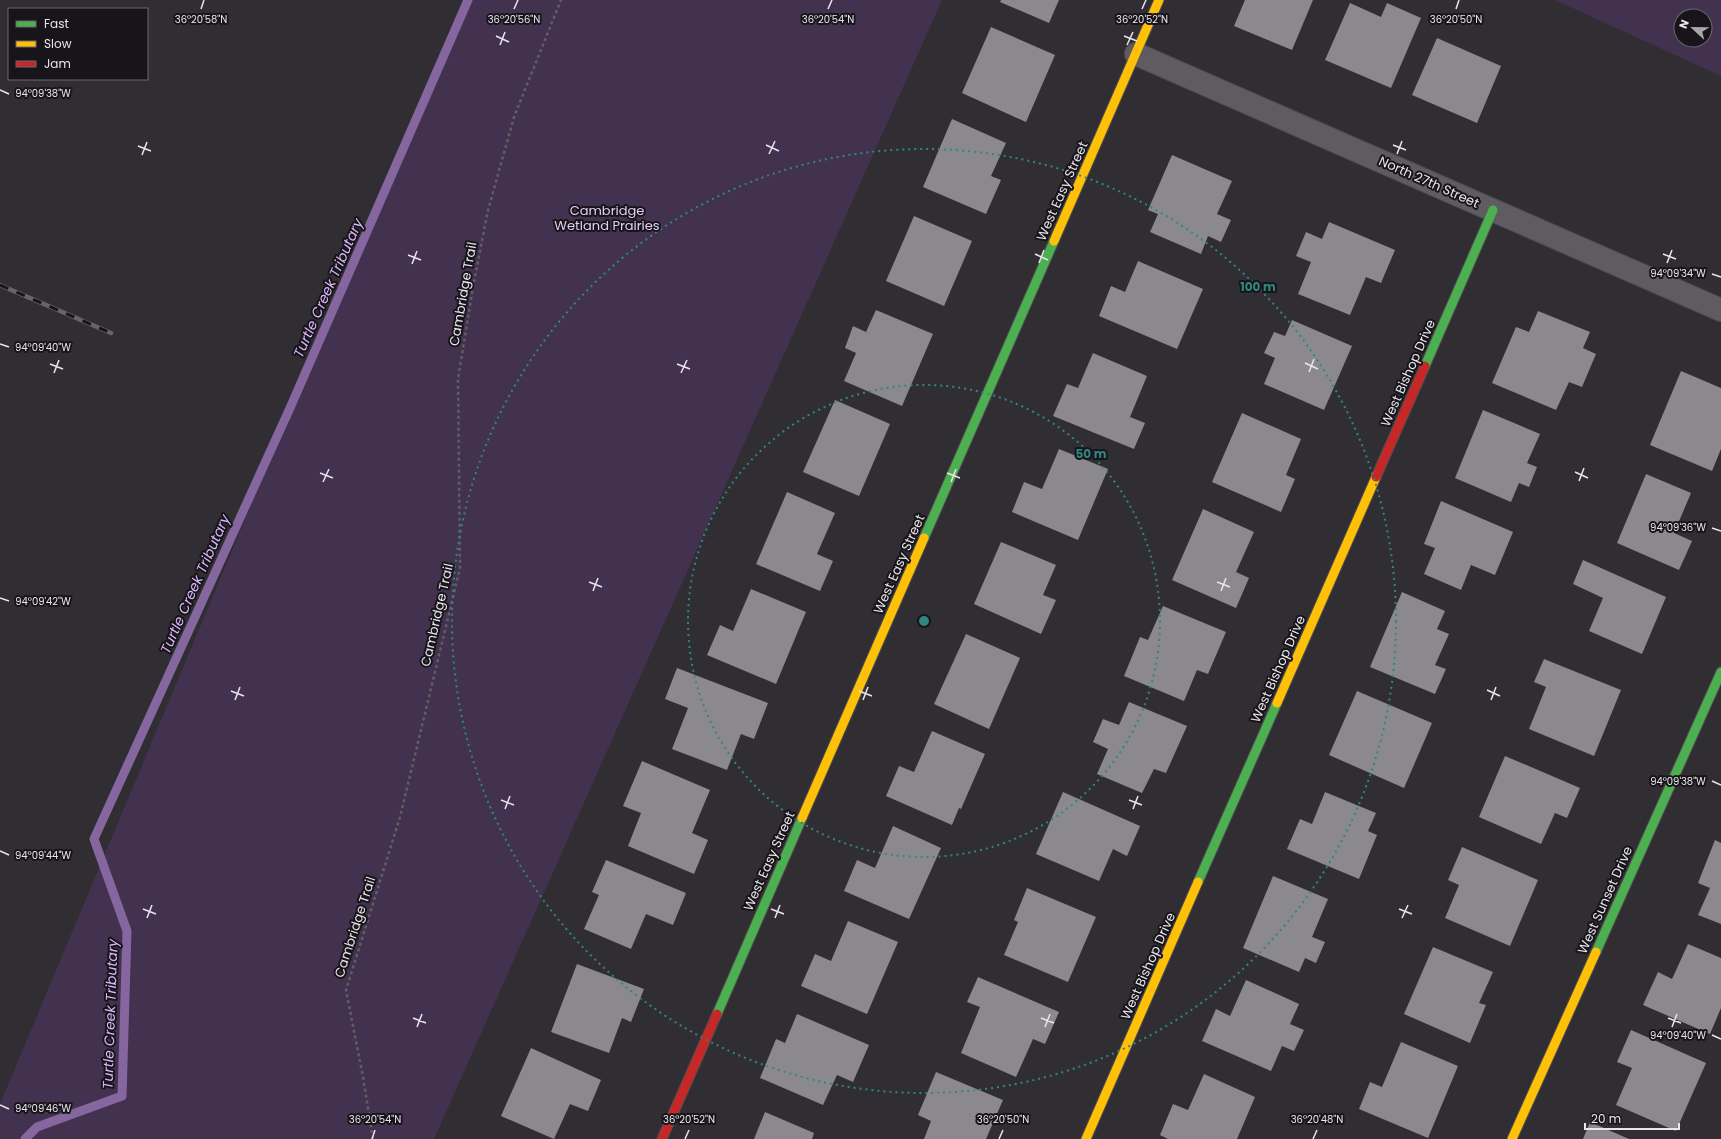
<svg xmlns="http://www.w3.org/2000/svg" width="1721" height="1139" font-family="Poppins,sans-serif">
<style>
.green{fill:#423250;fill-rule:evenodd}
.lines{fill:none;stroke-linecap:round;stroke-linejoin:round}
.stream{stroke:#86669f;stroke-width:9}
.building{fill:#8c898e}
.street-casing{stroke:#4f4c51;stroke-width:24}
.fast-casing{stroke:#4f4c51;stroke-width:11}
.slow-casing{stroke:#4f4c51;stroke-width:11}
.jam-casing{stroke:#4f4c51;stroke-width:11}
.path{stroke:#615f63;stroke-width:2.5;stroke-dasharray:3 3;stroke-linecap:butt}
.street{stroke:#5f5c61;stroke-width:22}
.fast{stroke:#4caf50;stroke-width:9}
.slow{stroke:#ffc107;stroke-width:9}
.jam{stroke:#c62828;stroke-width:9}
.rail-casing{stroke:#676468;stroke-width:4.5}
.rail{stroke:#17151a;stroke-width:3;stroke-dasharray:9;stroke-linecap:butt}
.ticks{fill:none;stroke:#e9e5ec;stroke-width:1.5}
.ring{fill:none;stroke:#308781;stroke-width:2;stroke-dasharray:2 4}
.labels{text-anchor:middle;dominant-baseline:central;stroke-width:4;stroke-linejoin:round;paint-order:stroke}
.street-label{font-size:13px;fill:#e9e5ec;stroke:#17151a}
.park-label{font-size:13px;fill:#e1cef2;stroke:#17151a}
.water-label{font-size:14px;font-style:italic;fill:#ddb7fe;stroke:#17151a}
.ticks-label{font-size:10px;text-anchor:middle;fill:#e9e5ec;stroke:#17151a;stroke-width:4;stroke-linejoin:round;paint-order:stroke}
.centre{fill:#308781;stroke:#17151a;stroke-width:2}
.ring-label{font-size:12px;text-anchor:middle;font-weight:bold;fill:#308781;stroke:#17151a;stroke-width:4;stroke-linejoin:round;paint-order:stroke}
</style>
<rect width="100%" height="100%" fill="#312e33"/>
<g class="green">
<polygon points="463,0 942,0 434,1139 0,1139 0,1104"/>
<path d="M1555 0H1721V76ZM1681 16H1705V40H1681Z"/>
</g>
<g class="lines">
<polyline class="stream" points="25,1139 37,1127 122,1096 127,931 94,839 290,408 468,0"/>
</g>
<g class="building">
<polygon points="1001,0 1059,0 1049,23 1000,2"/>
<polygon points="1245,0 1313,0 1292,50 1234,26"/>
<polygon points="1350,3 1381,17 1387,3 1421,18 1391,88 1325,60"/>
<polygon points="991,27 1055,55 1026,122 962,93"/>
<polygon points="1437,38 1501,66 1477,123 1412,95"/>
<polygon points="952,119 1006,143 991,176 1001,180 986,214 923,187"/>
<polygon points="1172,155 1232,181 1217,214 1231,220 1221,242 1208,236 1201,254 1150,232 1158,214 1148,210"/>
<polygon points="914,216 972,241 944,306 886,281"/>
<polygon points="1329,222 1395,250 1381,283 1366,277 1350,315 1298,294 1311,262 1296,256 1306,232 1322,239"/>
<polygon points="1138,261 1203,289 1177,349 1099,316 1111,286 1125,292"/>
<polygon points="876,310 933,334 902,406 844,381 856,353 845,348 853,326 866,332"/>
<polygon points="1538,311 1590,332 1583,348 1596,354 1582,387 1569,382 1556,410 1492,383 1516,327 1529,332"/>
<polygon points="1292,320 1352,346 1324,410 1264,384 1275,358 1264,353 1274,332 1285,336"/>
<polygon points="1093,353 1147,376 1130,417 1145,423 1134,449 1053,416 1067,384 1078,388"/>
<polygon points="1681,371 1721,388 1721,449 1712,471 1650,445"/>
<polygon points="835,400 890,424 859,496 803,472"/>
<polygon points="1483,410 1540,434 1527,463 1537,467 1529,487 1519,483 1511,502 1455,478"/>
<polygon points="1242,413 1301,439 1286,475 1295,479 1281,512 1212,482"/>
<polygon points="1059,449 1108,469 1078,540 1012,512 1024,482 1042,489"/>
<polygon points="1646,474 1691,493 1674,533 1692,541 1679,570 1617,543"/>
<polygon points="787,492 835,513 817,554 833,561 820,591 756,564"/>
<polygon points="1441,501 1513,532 1495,575 1471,565 1461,590 1424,574 1435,548 1424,544"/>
<polygon points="1203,509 1254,532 1236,572 1249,578 1236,608 1172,580"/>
<polygon points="1001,542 1056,565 1043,595 1056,600 1041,634 974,604"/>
<polygon points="1583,560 1666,597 1642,654 1589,631 1603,598 1573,584"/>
<polygon points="751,589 806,612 776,684 707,655 720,625 733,631"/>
<polygon points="1402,592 1445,611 1437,629 1449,634 1435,665 1446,669 1435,694 1370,667"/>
<polygon points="1163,606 1226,632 1208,674 1197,670 1184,701 1124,676 1140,637 1148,640"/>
<polygon points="966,634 1020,658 989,729 934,704"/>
<polygon points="1544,659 1621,690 1594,756 1529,729 1546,687 1534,682"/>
<polygon points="677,668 768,703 754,739 741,734 727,770 672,749 688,708 665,699"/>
<polygon points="1357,691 1432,723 1404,788 1329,755"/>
<polygon points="1129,702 1187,726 1166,773 1154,769 1142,793 1097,774 1108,749 1093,742 1103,719 1119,725"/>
<polygon points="932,731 985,754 961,809 959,808 952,825 886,796 899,766 914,772"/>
<polygon points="1505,756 1580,788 1567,818 1555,813 1541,844 1479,817"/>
<polygon points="642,761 710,790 692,833 708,840 694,874 628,846 641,813 623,806"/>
<polygon points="1063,792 1140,826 1127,856 1113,849 1099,881 1036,854"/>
<polygon points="1325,792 1376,813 1368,831 1377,835 1359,879 1287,849 1300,819 1312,824"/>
<polygon points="893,826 941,848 909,919 844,891 857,860 875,868"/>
<polygon points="1715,840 1721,843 1721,924 1698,915 1710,888 1698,883"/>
<polygon points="1462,847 1538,880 1510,946 1445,918 1459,885 1448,880"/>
<polygon points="606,860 686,893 673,925 646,914 631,949 584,929 599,895 592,892"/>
<polygon points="1273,876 1328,899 1312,937 1325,942 1316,963 1305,958 1299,972 1243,948"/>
<polygon points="1027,888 1096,917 1068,982 1004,955 1018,922 1014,920"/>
<polygon points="848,921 898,942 867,1014 801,986 815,954 831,961"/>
<polygon points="1688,944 1721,958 1721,1008 1710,1034 1643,1005 1658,972 1672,979"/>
<polygon points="1433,947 1493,972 1479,1003 1486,1005 1470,1043 1404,1014"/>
<polygon points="577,964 644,989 631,1022 622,1018 609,1053 551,1032"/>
<polygon points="978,977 1059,1012 1045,1044 1033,1039 1016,1077 961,1053 980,1007 967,1002"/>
<polygon points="1246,980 1299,1004 1290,1024 1304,1030 1294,1051 1282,1046 1271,1071 1202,1041 1216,1009 1230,1016"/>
<polygon points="797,1014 869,1045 853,1082 837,1075 823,1105 760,1078 776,1039 785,1043"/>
<polygon points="1631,1030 1706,1063 1676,1131 1616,1105 1632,1068 1617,1062"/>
<polygon points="1401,1042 1458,1066 1428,1138 1359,1109 1370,1082 1382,1087"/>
<polygon points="531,1048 601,1080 588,1111 570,1104 554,1139 501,1116"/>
<polygon points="936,1072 1003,1100 986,1139 924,1139 931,1121 918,1115"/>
<polygon points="1204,1074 1255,1097 1237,1139 1168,1139 1160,1135 1173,1104 1188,1110"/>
<polygon points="765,1112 814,1133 812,1139 754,1139"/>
<polygon points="1590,1122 1629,1139 1583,1139"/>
</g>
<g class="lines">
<g class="street-casing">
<polyline id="street" points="1136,54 1721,310"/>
</g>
<g class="fast-casing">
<g id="fast">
<polyline points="1425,366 1493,210"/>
<polyline points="924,538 1054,241"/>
<polyline points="1198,882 1277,703"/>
<polyline points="1596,952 1721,672"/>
<polyline points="717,1014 802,818"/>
</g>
</g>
<g class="slow-casing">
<g id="slow">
<polyline points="1054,241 1159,0"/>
<polyline points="1277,703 1376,477"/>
<polyline points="802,818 924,538"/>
<polyline points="1086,1139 1198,882"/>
<polyline points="1512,1139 1596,952"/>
</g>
</g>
<g class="jam-casing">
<g id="jam">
<polyline points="1376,477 1425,366"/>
<polyline points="662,1139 717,1014"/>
</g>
</g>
<polyline class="path" points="373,1139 363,1077 346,990 400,817 460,568 458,379 473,287 488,210 514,117 561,0"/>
<use href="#street" class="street"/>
<use href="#fast" class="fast"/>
<use href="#slow" class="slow"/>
<use href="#jam" class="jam"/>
<g class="rail-casing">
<polyline id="rail" points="0,285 111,333"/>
</g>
<use href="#rail" class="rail"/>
</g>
<path class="ticks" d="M201 9 204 0M514 9 518 0M828 9 832 0M1142 9 1146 0M1456 9 1459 0M496 36 509 42M1124 36 1137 41M500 45 505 32M1127 45 1133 32M0 90 9 94M766 145 779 151M1393 145 1406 150M138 146 151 151M769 154 775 141M1397 154 1402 141M142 155 147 142M1035 254 1048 260M1663 254 1676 259M408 255 421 260M1039 263 1044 250M1667 263 1672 250M412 264 417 251M1712 274 1721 277M0 344 9 347M1305 363 1318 369M50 364 63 369M677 364 690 369M1309 372 1314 359M54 373 59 360M681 373 687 360M1575 472 1588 478M320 473 333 478M947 473 960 478M1579 481 1584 468M323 482 329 469M951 482 956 469M1712 528 1721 531M589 582 602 587M1217 582 1230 587M593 591 598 578M1221 591 1226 578M0 598 9 601M1487 690 1500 696M231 691 244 696M859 691 872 696M235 700 240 687M863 700 868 687M1491 700 1496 687M1712 781 1721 785M501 800 514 805M1129 800 1142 805M505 809 510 796M1133 809 1138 796M0 851 9 855M143 909 156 914M771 909 784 914M1399 909 1412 914M147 918 152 905M775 918 780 905M1402 918 1408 905M413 1018 426 1023M1041 1018 1054 1023M1668 1018 1681 1023M417 1027 422 1014M1045 1027 1050 1014M1672 1027 1677 1014M1712 1035 1721 1039M0 1105 9 1109M372 1139 375 1130M685 1139 689 1130M999 1139 1003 1130M1313 1139 1317 1130"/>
<g class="ring">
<circle cx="924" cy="621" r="236"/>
<circle cx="924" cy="621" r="472"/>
</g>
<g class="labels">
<g class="street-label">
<text transform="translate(1429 182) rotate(24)">North 27th Street</text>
<text transform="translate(1062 191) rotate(-66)">West Easy Street</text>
<text transform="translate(463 294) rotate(-80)">Cambridge Trail</text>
<text transform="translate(1408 373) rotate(-66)">West Bishop Drive</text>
<text transform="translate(899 564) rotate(-66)">West Easy Street</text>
<text transform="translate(437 615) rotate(-77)">Cambridge Trail</text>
<text transform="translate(1278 669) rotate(-66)">West Bishop Drive</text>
<text transform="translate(769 861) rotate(-66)">West Easy Street</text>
<text transform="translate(1605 900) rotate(-66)">West Sunset Drive</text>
<text transform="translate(355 927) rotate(-72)">Cambridge Trail</text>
<text transform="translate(1148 966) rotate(-66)">West Bishop Drive</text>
</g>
<g class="park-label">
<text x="607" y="210">Cambridge<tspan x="607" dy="15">Wetland Prairies</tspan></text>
</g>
<g class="water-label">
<text transform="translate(328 288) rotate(-66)">Turtle Creek Tributary</text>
<text transform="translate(195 584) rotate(-66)">Turtle Creek Tributary</text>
<text transform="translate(110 1014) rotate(-88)">Turtle Creek Tributary</text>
</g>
</g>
<g class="ticks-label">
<text x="201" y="23">36°20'58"N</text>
<text x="514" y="23">36°20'56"N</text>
<text x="828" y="23">36°20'54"N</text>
<text x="1142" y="23">36°20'52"N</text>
<text x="1456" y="23">36°20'50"N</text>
<text x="43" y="97">94°09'38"W</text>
<text x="1678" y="277">94°09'34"W</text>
<text x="43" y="351">94°09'40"W</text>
<text x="1678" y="531">94°09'36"W</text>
<text x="43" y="605">94°09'42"W</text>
<text x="1678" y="785">94°09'38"W</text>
<text x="43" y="859">94°09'44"W</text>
<text x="1678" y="1039">94°09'40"W</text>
<text x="43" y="1112">94°09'46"W</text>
<text x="375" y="1123">36°20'54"N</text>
<text x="689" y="1123">36°20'52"N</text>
<text x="1003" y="1123">36°20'50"N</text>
<text x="1317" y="1123">36°20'48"N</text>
</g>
<circle cx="924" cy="621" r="6" class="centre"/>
<g class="ring-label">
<text x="1258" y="291">100 m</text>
<text x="1091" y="458">50 m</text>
</g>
<rect x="8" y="8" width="140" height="72" fill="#17151a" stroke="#6b686e"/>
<rect x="16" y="21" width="20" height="6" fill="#4caf50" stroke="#6b686e"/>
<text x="44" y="28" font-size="12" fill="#e9e5ec">Fast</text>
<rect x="16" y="41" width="20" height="6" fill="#ffc107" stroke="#6b686e"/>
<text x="44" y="48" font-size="12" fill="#e9e5ec">Slow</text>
<rect x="16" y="61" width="20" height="6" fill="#c62828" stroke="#6b686e"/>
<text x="44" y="68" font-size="12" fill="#e9e5ec">Jam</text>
<g transform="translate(1693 28) rotate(292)"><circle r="19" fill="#17151a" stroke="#6b686e"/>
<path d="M0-3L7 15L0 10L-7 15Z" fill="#a9a5ab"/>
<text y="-6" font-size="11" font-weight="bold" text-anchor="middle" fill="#e9e5ec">N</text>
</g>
<path d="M1585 1123v6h94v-6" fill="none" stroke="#e9e5ec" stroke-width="2"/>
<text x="1591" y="1123" font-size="12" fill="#e9e5ec" stroke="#17151a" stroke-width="3" paint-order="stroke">20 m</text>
</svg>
